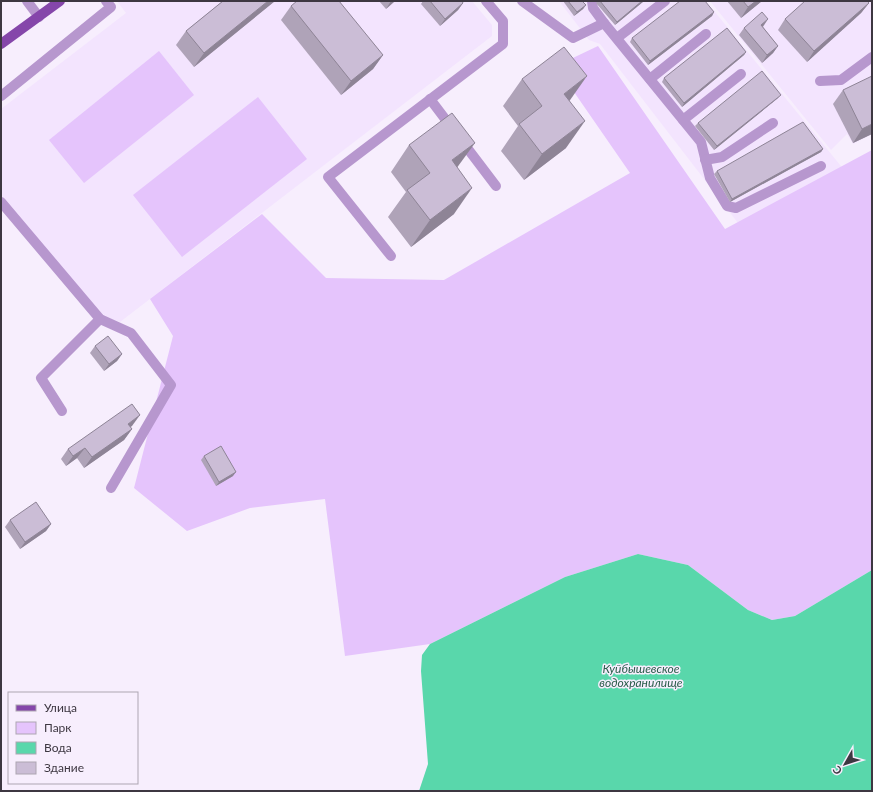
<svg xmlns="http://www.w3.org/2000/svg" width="873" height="792" font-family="Lato,sans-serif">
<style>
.built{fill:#f3e4fe}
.green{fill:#e5c4fc}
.water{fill:#59d7ab}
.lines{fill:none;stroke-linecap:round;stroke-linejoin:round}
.minor{stroke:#b797ce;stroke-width:10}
.major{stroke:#8546aa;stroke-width:10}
.wall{fill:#afa3b8}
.shaded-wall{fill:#8e8496}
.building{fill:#cbbdd6;stroke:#8e8496}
.labels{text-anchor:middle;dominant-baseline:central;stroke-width:3;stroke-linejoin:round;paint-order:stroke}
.water-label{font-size:12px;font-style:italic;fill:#2a5d4a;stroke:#f7eefd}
</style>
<rect width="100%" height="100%" fill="#f7eefd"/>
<g class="built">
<polygon points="117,1 472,1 492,25 492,36 120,322 105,317 1,197 1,109 126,13"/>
<polygon points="559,1 706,1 854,182 748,236 600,44 589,40"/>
<polygon points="710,1 872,1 872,134 853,144 847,134 831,150"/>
</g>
<g class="green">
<polygon points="598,46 725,229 872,150 872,570 795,616 772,620 748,610 688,565 638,554 565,577 430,644 345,656 325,499 250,508 187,531 134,488 173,336 150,299 262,214 326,278 444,280 630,173 556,66"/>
<polygon points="159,51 194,95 84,183 49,140"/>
<polygon points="258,97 307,159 182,257 133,195"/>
</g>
<polygon class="water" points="638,554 688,565 748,610 772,620 795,616 872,570 872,791 419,791 428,764 421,671 422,655 430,644 565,577"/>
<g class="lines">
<g class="minor">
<polyline points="27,1 39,17"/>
<polyline points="522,1 573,38 604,23 701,142 710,178 727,206 736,208 821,166"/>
<polyline points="592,1 593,8 604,23"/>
<polyline points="617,38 665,1"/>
<polyline points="650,79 706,34"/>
<polyline points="820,81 841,80 872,57"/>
<polyline points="1,96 111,7 106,1"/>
<polyline points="430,99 496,186"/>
<polyline points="683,120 741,74"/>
<polyline points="705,160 722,157 773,123"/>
<polyline points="1,202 100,319 131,333 171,385 111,488"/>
<polyline points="391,256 328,177 503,44 503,21 486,1"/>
<polyline points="62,411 41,378 100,319"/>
</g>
<polyline class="major" points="1,44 60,1"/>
</g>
<g class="wall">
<polygon points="223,1 275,1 194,67 176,45 186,31"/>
<polygon points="379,1 395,1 386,9"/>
<polygon points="423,1 462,1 463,3 458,10 440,26 421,4"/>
<polygon points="563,1 582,1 586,5 583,9 574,16"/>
<polygon points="598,1 644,1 615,25 596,3"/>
<polygon points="727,1 762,1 741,18"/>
<polygon points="869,3 861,13 807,62 778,30 785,19"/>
<polygon points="291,6 383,55 373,69 341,95 281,20"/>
<polygon points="714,12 712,16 648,65 630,42 632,38"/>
<polygon points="768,19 763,27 778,46 773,53 762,63 739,35 744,28"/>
<polygon points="746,52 744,55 682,107 662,82 664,78"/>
<polygon points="522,79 569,101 566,148 524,180 501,151 518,126 503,106"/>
<polygon points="843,90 872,134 853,143 833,104"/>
<polygon points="778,98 714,150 695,126 698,123"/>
<polygon points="409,145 457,168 454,214 411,247 388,217 406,192 391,172"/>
<polygon points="823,149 821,152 730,202 714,174 717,171"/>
<polygon points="95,346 122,354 117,361 104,371 90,353"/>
<polygon points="132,426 130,427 132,429 124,440 84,468 77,458 66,466 61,459 68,449"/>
<polygon points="204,456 233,476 216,486 201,460"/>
<polygon points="10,520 51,524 46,531 20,549 5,527"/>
</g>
<g class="shaded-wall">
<polygon points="268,1 275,1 194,67 204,53"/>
<polygon points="391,1 395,1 386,9"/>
<polygon points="642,1 644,1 615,25 617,22"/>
<polygon points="756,1 762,1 741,18 748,7"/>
<polygon points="463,3 458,10 440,26 445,19"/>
<polygon points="869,3 861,13 807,62 814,51"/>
<polygon points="586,5 583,9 574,16 577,12"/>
<polygon points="714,12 712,16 648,65 650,61"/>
<polygon points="768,19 763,26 756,32 761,25"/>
<polygon points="778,46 773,53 762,63 767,55"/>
<polygon points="746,52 744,55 682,107 684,103"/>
<polygon points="383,55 373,69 341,95 351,81"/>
<polygon points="587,76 568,103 564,94"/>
<polygon points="781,95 778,98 714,150 717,146"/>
<polygon points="585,121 566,148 524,180 542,154"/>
<polygon points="872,124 872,134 853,143 862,129"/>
<polygon points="475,143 456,169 452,160"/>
<polygon points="823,149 821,152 730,202 732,199"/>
<polygon points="472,188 454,214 411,247 430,220"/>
<polygon points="122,354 117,361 104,371 109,364"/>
<polygon points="140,415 132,426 120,434 128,424"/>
<polygon points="132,429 124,440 84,468 92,457"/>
<polygon points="85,448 77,458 66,466 73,456"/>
<polygon points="236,472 233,476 216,486 219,482"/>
<polygon points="51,524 46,531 20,549 25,542"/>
</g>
<g class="building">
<polygon points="223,1 268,1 204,53 186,31"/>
<polygon points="297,1 339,1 383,55 351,81 291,6"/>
<polygon points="430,1 462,1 463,3 445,19"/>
<polygon points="568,1 582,1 586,5 577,12"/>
<polygon points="600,1 642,1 617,22"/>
<polygon points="680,1 705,1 714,12 650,61 632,38"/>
<polygon points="743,1 756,1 748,7"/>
<polygon points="805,1 867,1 869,3 814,51 785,19"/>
<polygon points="762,12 768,19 761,25 778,46 767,55 744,28"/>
<polygon points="727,28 746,52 684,103 664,78"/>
<polygon points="564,47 587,76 564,94 585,121 542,154 519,124 542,106 522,79"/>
<polygon points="762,71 781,95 717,146 698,123"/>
<polygon points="872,76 872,124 862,129 843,90"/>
<polygon points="452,113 475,143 452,160 472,188 430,220 407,190 430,173 409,145"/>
<polygon points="803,122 823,149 732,199 717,171"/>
<polygon points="108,336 122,354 109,364 95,346"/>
<polygon points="132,404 140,415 128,424 132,429 92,457 85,448 73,456 68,449"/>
<polygon points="221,446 236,472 219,482 204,456"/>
<polygon points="36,502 51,524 25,542 10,520"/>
</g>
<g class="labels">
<g class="water-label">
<text x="641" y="668">Куйбышевское<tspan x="641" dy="14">водохранилище</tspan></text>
</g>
</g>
<rect width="873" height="792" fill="none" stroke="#3d3741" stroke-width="4"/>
<rect x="8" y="692" width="130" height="92" fill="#f7eefd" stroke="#ada5b2"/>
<rect x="16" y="705" width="20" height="6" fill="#8546aa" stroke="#ada5b2"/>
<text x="44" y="712" font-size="12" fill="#3d3741">Улица</text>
<rect x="16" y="722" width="20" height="12" fill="#e5c4fc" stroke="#ada5b2"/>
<text x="44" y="732" font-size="12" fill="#3d3741">Парк</text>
<rect x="16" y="742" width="20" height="12" fill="#59d7ab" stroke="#ada5b2"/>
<text x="44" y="752" font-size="12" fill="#3d3741">Вода</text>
<rect x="16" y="762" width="20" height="12" fill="#cbbdd6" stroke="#ada5b2"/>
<text x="44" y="772" font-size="12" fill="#3d3741">Здание</text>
<g transform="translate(845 764) rotate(231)" stroke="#f7eefd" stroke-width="3" paint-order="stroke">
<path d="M0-3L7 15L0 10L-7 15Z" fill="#3d3741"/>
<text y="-6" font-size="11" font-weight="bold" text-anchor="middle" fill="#3d3741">С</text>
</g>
</svg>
